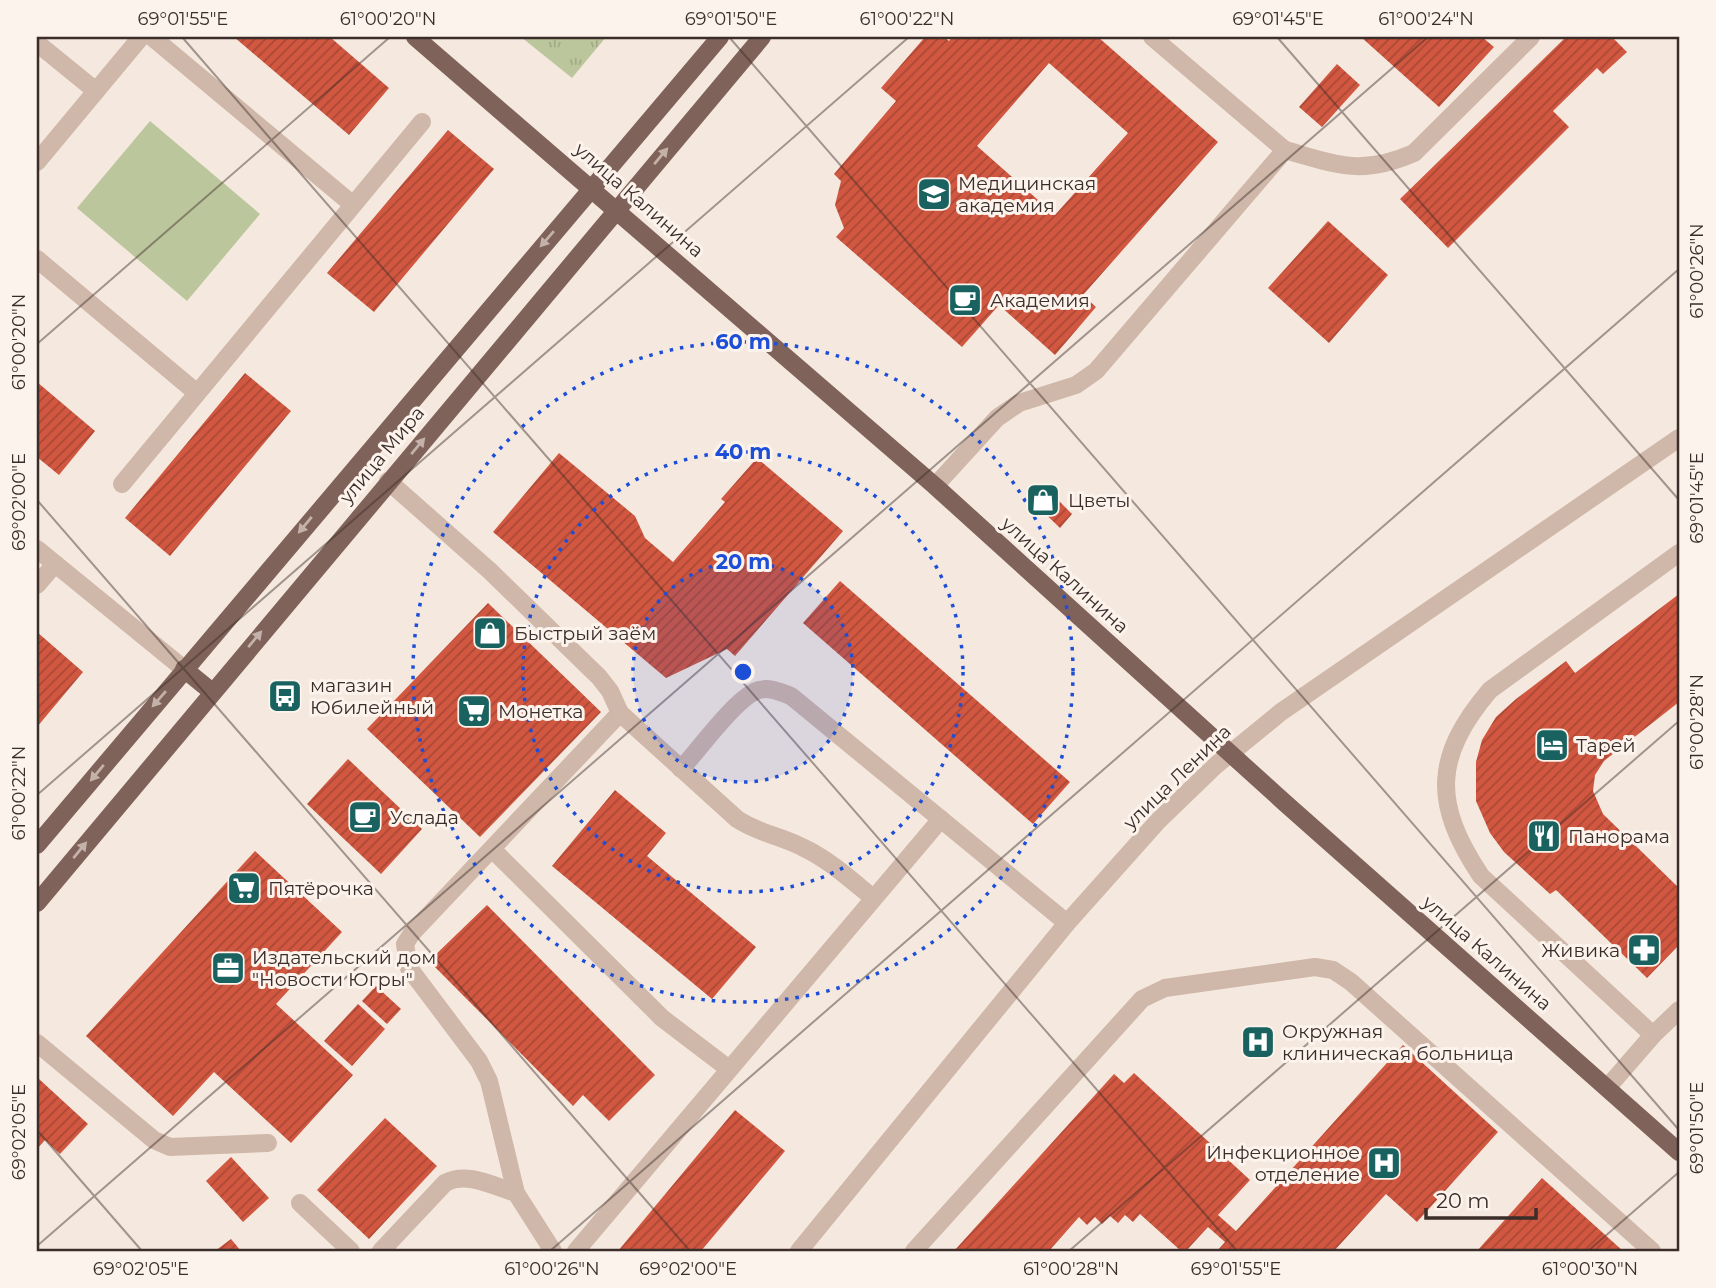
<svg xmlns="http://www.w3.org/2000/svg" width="1716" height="1288" font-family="Montserrat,sans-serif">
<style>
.grass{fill:url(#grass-tufts)}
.green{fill:#bcc69c}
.building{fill:url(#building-hatch);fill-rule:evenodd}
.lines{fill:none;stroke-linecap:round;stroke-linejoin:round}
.minor{stroke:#cfb7a9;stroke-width:18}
.major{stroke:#7f6259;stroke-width:18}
.oneway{fill:#c4b2aa}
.ticks{fill:none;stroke:#3b2d29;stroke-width:2;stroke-opacity:0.45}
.ring{fill:none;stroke:#1d4ed8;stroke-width:3.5;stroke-dasharray:3.5 7}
.labels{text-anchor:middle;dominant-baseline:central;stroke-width:6;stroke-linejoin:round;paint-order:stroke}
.poi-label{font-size:19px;fill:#3b2d29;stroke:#fcf3ec;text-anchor:start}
.street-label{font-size:19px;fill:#3b2d29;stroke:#fcf3ec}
.centre{fill:#1d4ed8;stroke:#fcf3ec;stroke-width:3.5}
.ring-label{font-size:21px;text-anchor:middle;font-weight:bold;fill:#1d4ed8;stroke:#fcf3ec;stroke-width:6;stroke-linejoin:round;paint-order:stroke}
.neatline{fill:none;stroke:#3b2d29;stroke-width:2.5}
.ticks-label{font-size:18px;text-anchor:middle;fill:#3b2d29}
</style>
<defs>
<pattern id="grass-tufts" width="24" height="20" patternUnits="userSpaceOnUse" patternTransform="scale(1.75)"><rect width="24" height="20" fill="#bcc69c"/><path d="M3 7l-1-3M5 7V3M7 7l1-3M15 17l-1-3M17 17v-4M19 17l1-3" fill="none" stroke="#a2aa86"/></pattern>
<pattern id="building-hatch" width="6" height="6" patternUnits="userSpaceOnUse" patternTransform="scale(1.75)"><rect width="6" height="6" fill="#d15740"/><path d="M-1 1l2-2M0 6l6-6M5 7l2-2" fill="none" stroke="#ab4836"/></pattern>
</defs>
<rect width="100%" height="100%" fill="#f5e9df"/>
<polygon class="grass" points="521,37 606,37 572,78"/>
<polygon class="green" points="150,121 260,214 187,301 77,208"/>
<g class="building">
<polygon points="234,37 330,37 389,88 349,135"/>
<path d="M925 37H944L949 41 952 37H1098L1218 142 1083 295 1096 307 1055 355 999 305 962 347 836 237 844 228 835 205 841 181 834 174 896 101 881 88ZM1049 63 1128 133 1055 215 977 146Z"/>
<polygon points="1361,37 1482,37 1494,47 1439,107"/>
<polygon points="1566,37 1612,37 1627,52 1603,74 1597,68 1553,111 1569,127 1448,248 1400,199"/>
<polygon points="1337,64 1360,85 1322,127 1299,107"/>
<polygon points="448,130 494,169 374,312 327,273"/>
<polygon points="1328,221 1388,275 1329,343 1268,288"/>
<polygon points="245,373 291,411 170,556 125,518"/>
<polygon points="37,382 95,431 59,475 37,457"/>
<polygon points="559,453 635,516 645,538 673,562 725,502 721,499 757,458 843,531 735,656 727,649 666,678 493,532"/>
<polygon points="1044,486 1072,514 1060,528 1031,500"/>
<polygon points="840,581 1070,782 1033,824 803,623"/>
<polygon points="1679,594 1679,702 1604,761 1595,775 1593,791 1603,814 1679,888 1679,945 1647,978 1556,890 1550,894 1504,852 1490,833 1476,801 1476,762 1482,740 1496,717 1516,699 1566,661 1575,673"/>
<polygon points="488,603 601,712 480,837 367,729"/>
<polygon points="37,632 83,672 37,727"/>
<polygon points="348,759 422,829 381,874 307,804"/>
<polygon points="615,790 666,833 647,856 756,947 712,999 552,866"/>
<polygon points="255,851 342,932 276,1004 353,1075 291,1143 214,1072 173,1116 86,1036"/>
<polygon points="487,905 655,1075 609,1121 583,1095 573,1106 429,961"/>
<polygon points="376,986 401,1009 387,1024 362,1001"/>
<polygon points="358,1004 385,1029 352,1066 324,1041"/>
<polygon points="1403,1045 1498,1132 1417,1222 1386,1194 1334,1251 1217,1251 1225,1242 1208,1227 1186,1251 1181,1251 1140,1214 1133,1222 1125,1215 1118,1223 1110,1216 1102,1224 1095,1217 1087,1225 1079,1217 1049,1251 954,1251 1114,1074 1124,1083 1134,1073 1250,1180 1218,1215 1236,1231"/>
<polygon points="39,1079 88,1124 60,1154 45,1140 37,1149 37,1082"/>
<polygon points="735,1110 785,1151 701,1251 618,1251"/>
<polygon points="385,1118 437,1166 369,1239 317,1190"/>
<polygon points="231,1157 269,1198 243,1222 206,1181"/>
<polygon points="1542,1178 1623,1251 1477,1251"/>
<polygon points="231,1239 241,1251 215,1251"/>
</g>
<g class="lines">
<g class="minor">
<polyline points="152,37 352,204"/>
<polyline points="37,43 96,91"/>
<path d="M1285 150C1338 165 1361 176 1414 153L1531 37"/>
<polyline points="37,162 141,37"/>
<polyline points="37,259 197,393"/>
<polyline points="388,481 490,571 599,677 610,691 620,713 412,933 405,944 409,968 479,1061 489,1081 516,1193 553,1251"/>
<polyline points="122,484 422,122"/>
<polyline points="935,486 997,418 1019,403 1076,385 1096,371 1285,150 1152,37"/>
<polyline points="37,549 184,669"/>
<polyline points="37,585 55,564"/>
<path d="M620 713 737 819C758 833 780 836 802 847 828 859 850 879 872 897"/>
<path d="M681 769C698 751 737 696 759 690 770 687 780 692 791 696L1067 923"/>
<polyline points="493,850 662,1018 729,1069"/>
<path d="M1653 1035 1481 876C1433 804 1433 757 1490 690L1679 553"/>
<polyline points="37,1043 154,1140 170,1147 268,1143"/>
<polyline points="1607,1088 1653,1035 1679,1010"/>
<polyline points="300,1203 351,1251"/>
<path d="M381 1251 445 1183C467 1171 493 1186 516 1193"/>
<polyline points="576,1251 941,819"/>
<polyline points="799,1251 1067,923 1158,821 1215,766 1281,712 1679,438"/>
<polyline points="914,1251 1142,999 1165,988 1315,967 1333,970 1351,982 1652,1251"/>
</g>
<g class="major">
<polyline points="415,37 935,486 1285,803 1679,1152"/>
<polyline points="184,669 211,691"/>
<polyline points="37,845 720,37"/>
<polyline points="37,903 762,37"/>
</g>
</g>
<defs><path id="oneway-solid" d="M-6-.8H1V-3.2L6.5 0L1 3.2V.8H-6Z" transform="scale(1.75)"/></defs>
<g class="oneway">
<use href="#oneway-solid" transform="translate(661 156) rotate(-50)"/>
<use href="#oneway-solid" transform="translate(547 239) rotate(131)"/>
<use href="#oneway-solid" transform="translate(418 446) rotate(-50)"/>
<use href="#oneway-solid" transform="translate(305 525) rotate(130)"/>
<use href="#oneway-solid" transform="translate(255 639) rotate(-50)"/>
<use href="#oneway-solid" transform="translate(159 699) rotate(131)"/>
<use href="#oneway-solid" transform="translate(97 773) rotate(130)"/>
<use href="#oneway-solid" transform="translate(80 850) rotate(-51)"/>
</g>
<path class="ticks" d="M182 37 1237 1251M729 37 1679 1130M1277 37 1679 500M37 344 390 37M37 500 690 1251M37 795 909 37M37 1130 142 1251M37 1246 1428 37M550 1251 1679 269M1069 1251 1679 721M1588 1251 1679 1172"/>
<circle cx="743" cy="672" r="110" fill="#1d4ed8" fill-opacity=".12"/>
<g class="ring">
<circle cx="743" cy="672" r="110"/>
<circle cx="743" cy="672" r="220"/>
<circle cx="743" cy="672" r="330"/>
</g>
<defs>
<g id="university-square" transform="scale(1.75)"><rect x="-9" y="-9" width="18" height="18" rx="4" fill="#1a6260" stroke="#fcf3ec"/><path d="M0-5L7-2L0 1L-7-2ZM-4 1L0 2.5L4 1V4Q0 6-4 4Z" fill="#fff"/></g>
<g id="cafe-square" transform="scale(1.75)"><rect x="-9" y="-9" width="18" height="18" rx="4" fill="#1a6260" stroke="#fcf3ec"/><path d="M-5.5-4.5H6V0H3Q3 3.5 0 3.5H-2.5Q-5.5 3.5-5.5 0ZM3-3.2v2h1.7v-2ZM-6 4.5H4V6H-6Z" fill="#fff"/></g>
<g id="shop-square" transform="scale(1.75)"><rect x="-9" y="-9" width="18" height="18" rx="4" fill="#1a6260" stroke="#fcf3ec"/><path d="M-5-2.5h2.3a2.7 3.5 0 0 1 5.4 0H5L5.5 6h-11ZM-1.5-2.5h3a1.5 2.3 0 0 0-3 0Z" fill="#fff"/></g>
<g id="bus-square" transform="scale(1.75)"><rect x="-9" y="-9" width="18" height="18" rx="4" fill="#1a6260" stroke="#fcf3ec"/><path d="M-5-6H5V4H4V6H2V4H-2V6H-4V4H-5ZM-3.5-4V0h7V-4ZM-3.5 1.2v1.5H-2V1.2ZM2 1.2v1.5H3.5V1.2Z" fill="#fff"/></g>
<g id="supermarket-square" transform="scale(1.75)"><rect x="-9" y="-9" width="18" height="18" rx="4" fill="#1a6260" stroke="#fcf3ec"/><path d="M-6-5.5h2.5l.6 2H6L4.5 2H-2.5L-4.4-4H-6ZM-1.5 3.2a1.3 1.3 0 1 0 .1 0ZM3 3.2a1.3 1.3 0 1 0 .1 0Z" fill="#fff"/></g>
<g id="hotel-square" transform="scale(1.75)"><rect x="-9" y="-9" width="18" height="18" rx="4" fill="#1a6260" stroke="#fcf3ec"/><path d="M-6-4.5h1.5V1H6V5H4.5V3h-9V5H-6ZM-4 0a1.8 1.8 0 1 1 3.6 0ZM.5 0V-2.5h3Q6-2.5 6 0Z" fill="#fff"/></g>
<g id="restaurant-square" transform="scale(1.75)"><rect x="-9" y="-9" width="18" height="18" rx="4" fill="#1a6260" stroke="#fcf3ec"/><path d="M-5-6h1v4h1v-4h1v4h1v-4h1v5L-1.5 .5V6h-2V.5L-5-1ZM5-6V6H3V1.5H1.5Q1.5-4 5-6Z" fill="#fff"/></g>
<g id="pharmacy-square" transform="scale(1.75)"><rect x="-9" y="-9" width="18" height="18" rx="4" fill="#1a6260" stroke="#fcf3ec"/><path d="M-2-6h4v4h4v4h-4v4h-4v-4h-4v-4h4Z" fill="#fff"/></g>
<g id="office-square" transform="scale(1.75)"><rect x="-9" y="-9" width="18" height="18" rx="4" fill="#1a6260" stroke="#fcf3ec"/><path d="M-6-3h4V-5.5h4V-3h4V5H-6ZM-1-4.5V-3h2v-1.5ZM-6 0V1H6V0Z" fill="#fff"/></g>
<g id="hospital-square" transform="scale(1.75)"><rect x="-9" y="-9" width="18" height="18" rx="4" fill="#1a6260" stroke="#fcf3ec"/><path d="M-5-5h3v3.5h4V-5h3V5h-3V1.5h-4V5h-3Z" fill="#fff"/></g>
</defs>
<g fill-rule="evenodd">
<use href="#university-square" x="934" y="194"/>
<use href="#cafe-square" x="965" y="300"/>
<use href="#shop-square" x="1043" y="500"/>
<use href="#shop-square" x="490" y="633"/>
<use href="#bus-square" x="285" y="696"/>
<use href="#supermarket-square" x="474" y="711"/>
<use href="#hotel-square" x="1552" y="745"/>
<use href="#cafe-square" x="365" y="817"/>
<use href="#restaurant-square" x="1544" y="836"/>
<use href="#supermarket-square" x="244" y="888"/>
<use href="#pharmacy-square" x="1644" y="950"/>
<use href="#office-square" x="228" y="968"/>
<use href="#hospital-square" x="1258" y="1042"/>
<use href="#hospital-square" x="1384" y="1163"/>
</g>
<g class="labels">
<g class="poi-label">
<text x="958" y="183">Медицинская<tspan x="958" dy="22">академия</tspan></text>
<text x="990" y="300">Академия</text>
<text x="1068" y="500">Цветы</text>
<text x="514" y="633">Быстрый заём</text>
<text x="310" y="685">магазин<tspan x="310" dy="22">Юбилейный</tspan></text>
<text x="498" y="711">Монетка</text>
<text x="1576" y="745">Тарей</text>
<text x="390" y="817">Услада</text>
<text x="1568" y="836">Панорама</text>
<text x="268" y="888">Пятёрочка</text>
<text x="1620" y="950" text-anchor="end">Живика</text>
<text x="252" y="957">Издательский дом<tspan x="252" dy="22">"Новости Югры"</tspan></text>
<text x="1282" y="1031">Окружная<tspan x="1282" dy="22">клиническая больница</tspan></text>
<text x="1360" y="1152" text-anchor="end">Инфекционное<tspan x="1360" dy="22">отделение</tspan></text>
</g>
<g class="street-label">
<text transform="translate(639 200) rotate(41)">улица Калинина</text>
<text transform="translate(382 455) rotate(-50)">улица Мира</text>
<text transform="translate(1065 575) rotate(42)">улица Калинина</text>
<text transform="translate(1177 777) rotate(-44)">улица Ленина</text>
<text transform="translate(1487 953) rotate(41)">улица Калинина</text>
</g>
</g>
<circle cx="743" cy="672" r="10" class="centre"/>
<g class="ring-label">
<text x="743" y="349">60 m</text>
<text x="743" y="459">40 m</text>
<text x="743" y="569">20 m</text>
</g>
<rect width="1716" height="1288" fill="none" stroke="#fcf3ec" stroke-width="77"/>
<path d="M1426 1208v10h110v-10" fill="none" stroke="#3b2d29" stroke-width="3.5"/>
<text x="1436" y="1208" font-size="21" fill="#3b2d29" stroke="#fcf3ec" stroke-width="5" paint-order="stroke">20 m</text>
<rect x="38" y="38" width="1640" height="1212" class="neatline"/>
<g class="ticks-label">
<text x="183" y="25">69°01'55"E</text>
<text x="388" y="25">61°00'20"N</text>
<text x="731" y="25">69°01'50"E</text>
<text x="907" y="25">61°00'22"N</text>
<text x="1278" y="25">69°01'45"E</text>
<text x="1426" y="25">61°00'24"N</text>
<text transform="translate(1697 271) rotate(-90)" y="6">61°00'26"N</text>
<text transform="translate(19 342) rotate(-90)" y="6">61°00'20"N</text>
<text transform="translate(1697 498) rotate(-90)" y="6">69°01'45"E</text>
<text transform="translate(19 502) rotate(-90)" y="6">69°02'00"E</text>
<text transform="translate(1697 722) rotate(-90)" y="6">61°00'28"N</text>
<text transform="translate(19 793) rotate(-90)" y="6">61°00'22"N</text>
<text transform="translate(1697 1128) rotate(-90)" y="6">69°01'50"E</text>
<text transform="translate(19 1132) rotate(-90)" y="6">69°02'05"E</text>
<text x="141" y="1275">69°02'05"E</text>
<text x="552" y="1275">61°00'26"N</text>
<text x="688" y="1275">69°02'00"E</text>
<text x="1071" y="1275">61°00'28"N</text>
<text x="1236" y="1275">69°01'55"E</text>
<text x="1590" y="1275">61°00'30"N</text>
</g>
</svg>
